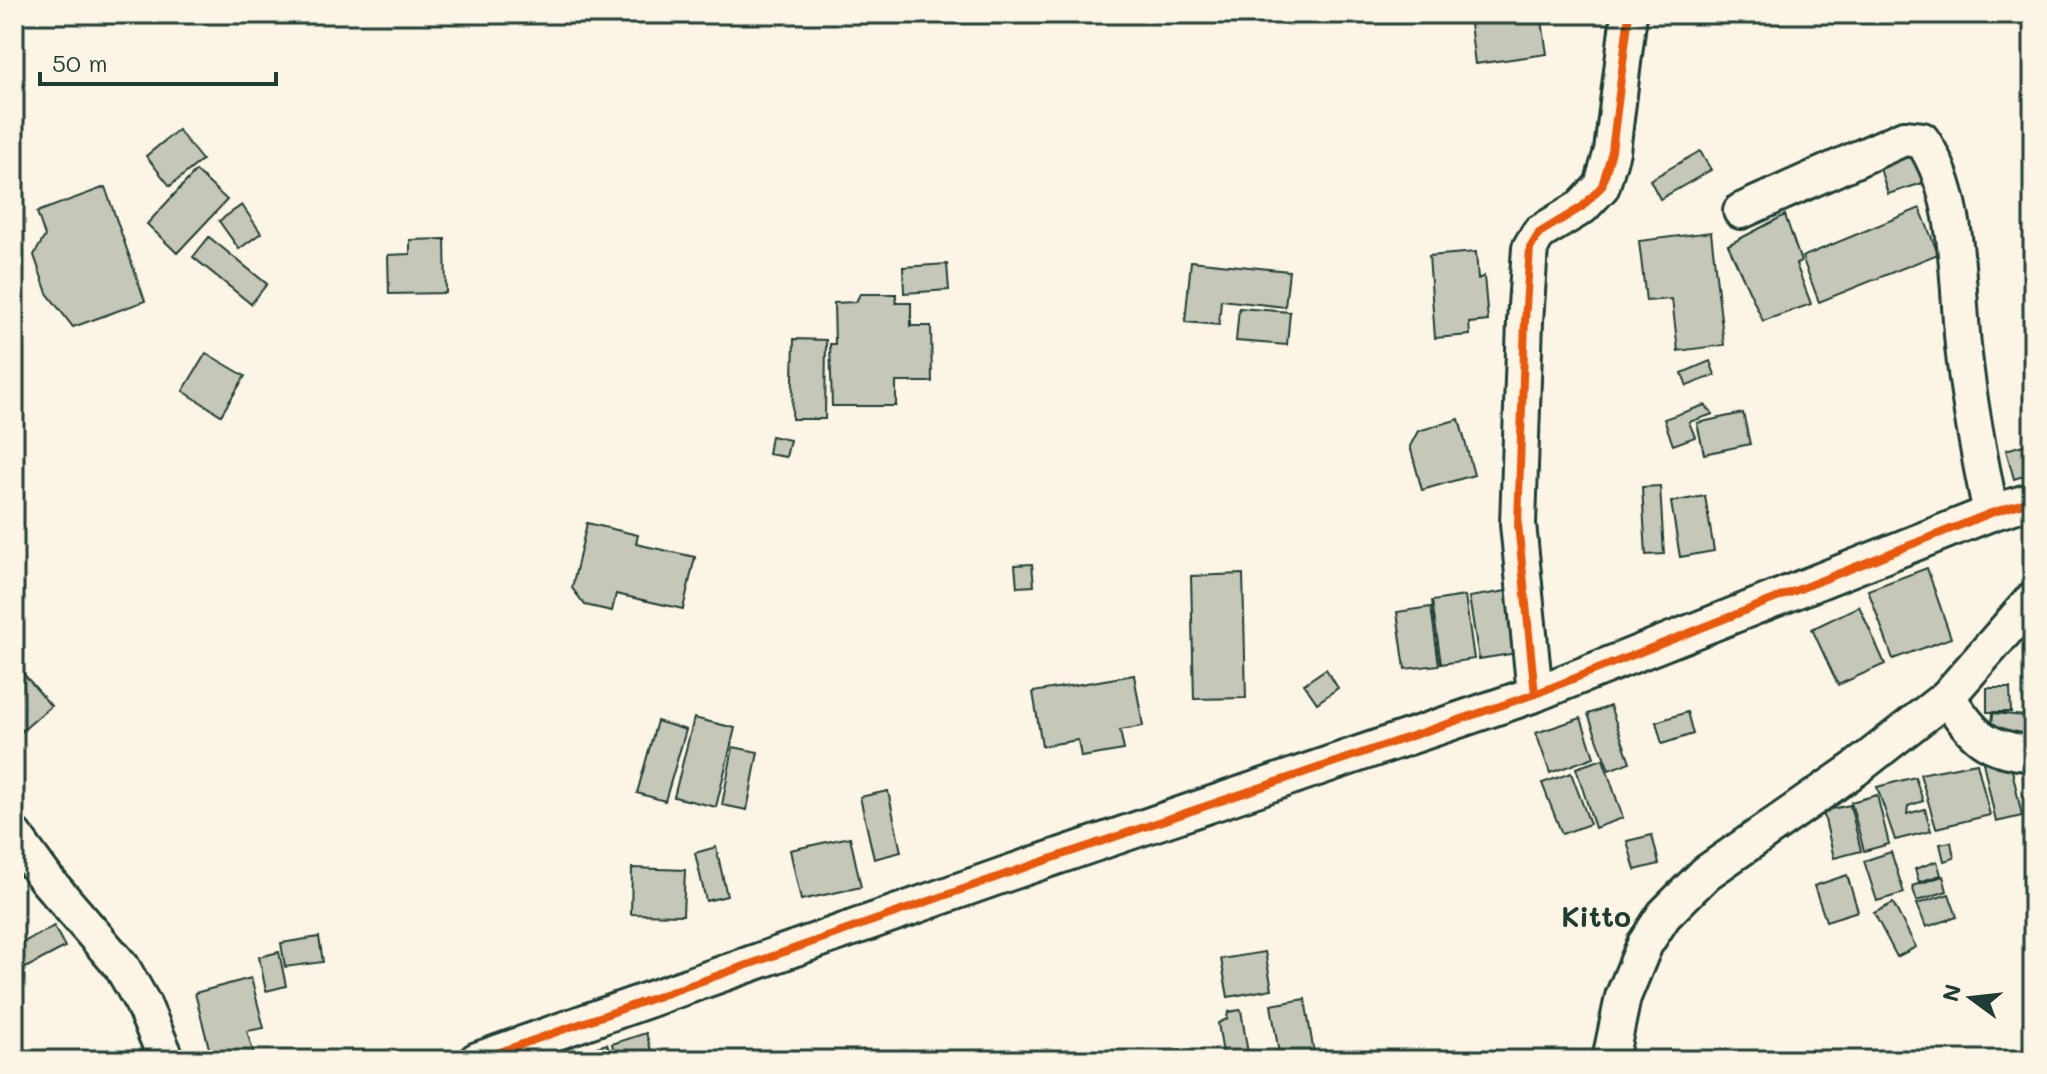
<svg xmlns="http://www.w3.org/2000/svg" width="2047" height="1074" font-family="Mali,sans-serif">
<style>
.building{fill:#c5c7b9;stroke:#1f3d34;stroke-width:2}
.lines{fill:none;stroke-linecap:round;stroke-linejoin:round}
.street-casing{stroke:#1f3d34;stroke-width:40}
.street{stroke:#fcf5e5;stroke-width:34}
.cycleway-casing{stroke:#fcf5e5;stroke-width:13}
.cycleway{stroke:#e8590c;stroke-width:8}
.labels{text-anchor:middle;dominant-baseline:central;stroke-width:6;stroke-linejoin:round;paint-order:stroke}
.quarter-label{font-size:28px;font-weight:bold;fill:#1f3d34;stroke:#fcf5e5}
</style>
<rect width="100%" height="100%" fill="#fcf5e5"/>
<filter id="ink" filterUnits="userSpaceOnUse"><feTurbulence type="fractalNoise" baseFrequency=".0125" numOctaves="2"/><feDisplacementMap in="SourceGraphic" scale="16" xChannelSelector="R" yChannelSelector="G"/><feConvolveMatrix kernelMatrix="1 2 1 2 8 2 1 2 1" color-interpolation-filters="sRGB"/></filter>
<g filter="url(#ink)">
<g class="building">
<polygon points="1541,14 1547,54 1475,64 1470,24"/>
<polygon points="178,130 202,160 170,186 146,156"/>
<polygon points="1918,149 1929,181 1888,194 1878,162"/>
<polygon points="1700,151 1711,170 1660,199 1650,180"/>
<polygon points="196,171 227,200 177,253 147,224"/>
<polygon points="105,187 145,301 73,327 47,293 34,255 45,236 37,212"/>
<polygon points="242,205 261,233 239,249 219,221"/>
<polygon points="1920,208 1938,254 1819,302 1802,257"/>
<polygon points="1785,215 1801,262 1796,264 1811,304 1763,321 1728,245"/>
<polygon points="1711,232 1724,345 1678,351 1672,299 1646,301 1639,241"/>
<polygon points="209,237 267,284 251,304 193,257"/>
<polygon points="445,239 446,293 389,294 388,255 410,254 410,240"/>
<polygon points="1476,252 1478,279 1484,276 1488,321 1469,323 1470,335 1435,338 1429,256"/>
<polygon points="1191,261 1289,271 1285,307 1221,300 1219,325 1185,322"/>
<polygon points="947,264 949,290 904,293 903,267"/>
<polygon points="860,294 896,294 896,303 911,303 911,326 931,326 932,382 896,382 896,406 832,406 830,344 835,344 834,303 856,302"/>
<polygon points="1239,308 1290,312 1287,345 1236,341"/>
<polygon points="794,339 826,340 825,419 792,419"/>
<polygon points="206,353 245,376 221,415 183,391"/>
<polygon points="1710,361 1715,375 1687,386 1682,373"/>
<polygon points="1705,405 1713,414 1689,422 1695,437 1673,445 1664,419"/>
<polygon points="1743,413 1750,444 1704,454 1697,423"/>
<polygon points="1459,419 1474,475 1422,490 1410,446 1418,431"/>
<polygon points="771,436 790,440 786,457 768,454"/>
<polygon points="2033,442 2033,473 2014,479 2006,450"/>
<polygon points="1660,486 1664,554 1646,555 1642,487"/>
<polygon points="1705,496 1714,551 1680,557 1671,502"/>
<polygon points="587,523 638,535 636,544 695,557 683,609 616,594 612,611 585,605 572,588"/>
<polygon points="1032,564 1034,586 1017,587 1015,565"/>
<polygon points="1927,568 1951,638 1893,659 1868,590"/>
<polygon points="1243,574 1246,698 1194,699 1191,576"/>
<polygon points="1507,591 1517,653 1479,659 1469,597"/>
<polygon points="1465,596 1474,659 1441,664 1432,601"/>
<polygon points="1859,606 1885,664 1838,685 1812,629"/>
<polygon points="1431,607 1439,665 1405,669 1397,612"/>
<polygon points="1326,669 1338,688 1317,703 1304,684"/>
<polygon points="23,673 51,706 14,738 14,680"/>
<polygon points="1134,675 1143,726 1120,730 1124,750 1081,757 1078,740 1042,746 1033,692"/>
<polygon points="1987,688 2010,688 2011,712 1987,712"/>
<polygon points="2033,692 2033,744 2024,742"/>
<polygon points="1610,706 1630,762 1609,770 1588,714"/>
<polygon points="1687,712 1693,734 1662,744 1656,722"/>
<polygon points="1993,713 2025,716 2022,741 1991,738"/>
<polygon points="694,718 735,728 716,807 674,797"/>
<polygon points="1581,718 1594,757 1550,773 1536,733"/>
<polygon points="657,721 686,730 665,801 637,793"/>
<polygon points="733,747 758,752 747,810 722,805"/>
<polygon points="2009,756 2022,816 1996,822 1983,762"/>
<polygon points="1603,759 1623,818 1595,828 1576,768"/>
<polygon points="1977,763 1990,815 1936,828 1920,774"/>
<polygon points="2033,772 2033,842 2023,774"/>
<polygon points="1571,773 1590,824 1562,834 1542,783"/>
<polygon points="1915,777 1923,801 1908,806 1907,814 1925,809 1931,831 1895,840 1877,787"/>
<polygon points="888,791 901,852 874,859 860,797"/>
<polygon points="1877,795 1889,844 1864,851 1851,802"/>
<polygon points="1850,805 1861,851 1834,858 1823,811"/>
<polygon points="1652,835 1659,864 1635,870 1627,841"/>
<polygon points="850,837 861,887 801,900 790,850"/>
<polygon points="1951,842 1954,858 1944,861 1940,844"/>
<polygon points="716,847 727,896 706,901 695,853"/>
<polygon points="1891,852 1904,893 1877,901 1864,861"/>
<polygon points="1937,861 1941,875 1919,882 1915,869"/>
<polygon points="632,868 685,870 683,915 631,914"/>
<polygon points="1847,875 1858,911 1826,921 1814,886"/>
<polygon points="1943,876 1947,891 1917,901 1912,886"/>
<polygon points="1949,894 1957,917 1926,927 1917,904"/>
<polygon points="1893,903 1916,947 1897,957 1874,913"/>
<polygon points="54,926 65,947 16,973 14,947"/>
<polygon points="319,937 323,962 285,967 281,943"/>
<polygon points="279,952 286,986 266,991 259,957"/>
<polygon points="1265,952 1272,989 1228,997 1221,959"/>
<polygon points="251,978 264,1028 247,1031 255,1058 212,1060 195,993"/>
<polygon points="1305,999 1315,1060 1280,1060 1271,1005"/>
<polygon points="1241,1010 1249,1060 1224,1060 1218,1023 1227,1019 1228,1012"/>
<polygon points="646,1033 654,1060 616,1060 612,1044"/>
<polygon points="607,1044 612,1060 574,1060 573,1054"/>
</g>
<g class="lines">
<g class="street-casing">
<g id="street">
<path d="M1741 211 1904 138 1922 140C1962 198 1956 287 1964 355 1970 409 1980 461 1991 513"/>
<polyline points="1535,694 1518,524 1525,321 1530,248 1539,233 1582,207 1602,186 1612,151 1629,14"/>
<path d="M1947 697C1976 737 1982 748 2033 754"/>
<polyline points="14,835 46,879 122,967 143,1004 167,1060"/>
<polyline points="477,1060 1009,873 1535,694 1991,513 2033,500"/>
<polyline points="1610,1060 1623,997 1645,944 1664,915 1706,873 1855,769 1947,697 2033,599"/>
</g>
</g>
<use href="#street" class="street"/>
<g class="cycleway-casing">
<g id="cycleway">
<polyline points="1535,694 1518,524 1525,321 1530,248 1539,233 1582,207 1602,186 1612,151 1629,14"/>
<polyline points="477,1060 1009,873 1535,694 1991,513 2033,500"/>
</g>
</g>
<use href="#cycleway" class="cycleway"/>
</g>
</g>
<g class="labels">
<g class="quarter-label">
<text x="1596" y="916">Kitto</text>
</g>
</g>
<rect width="2047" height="1074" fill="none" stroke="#fcf5e5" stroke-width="48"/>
<rect x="24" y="24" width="1999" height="1026" fill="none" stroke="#1f3d34" stroke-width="3" filter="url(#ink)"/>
<g transform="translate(1971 998) rotate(285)" stroke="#fcf5e5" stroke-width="6" paint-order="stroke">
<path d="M0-6L14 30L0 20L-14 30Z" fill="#1f3d34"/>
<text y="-12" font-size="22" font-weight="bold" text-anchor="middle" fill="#1f3d34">N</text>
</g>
<path d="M40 72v12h236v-12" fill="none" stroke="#1f3d34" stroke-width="4"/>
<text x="52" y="72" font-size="24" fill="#1f3d34" stroke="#fcf5e5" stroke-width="6" paint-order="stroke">50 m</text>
</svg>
